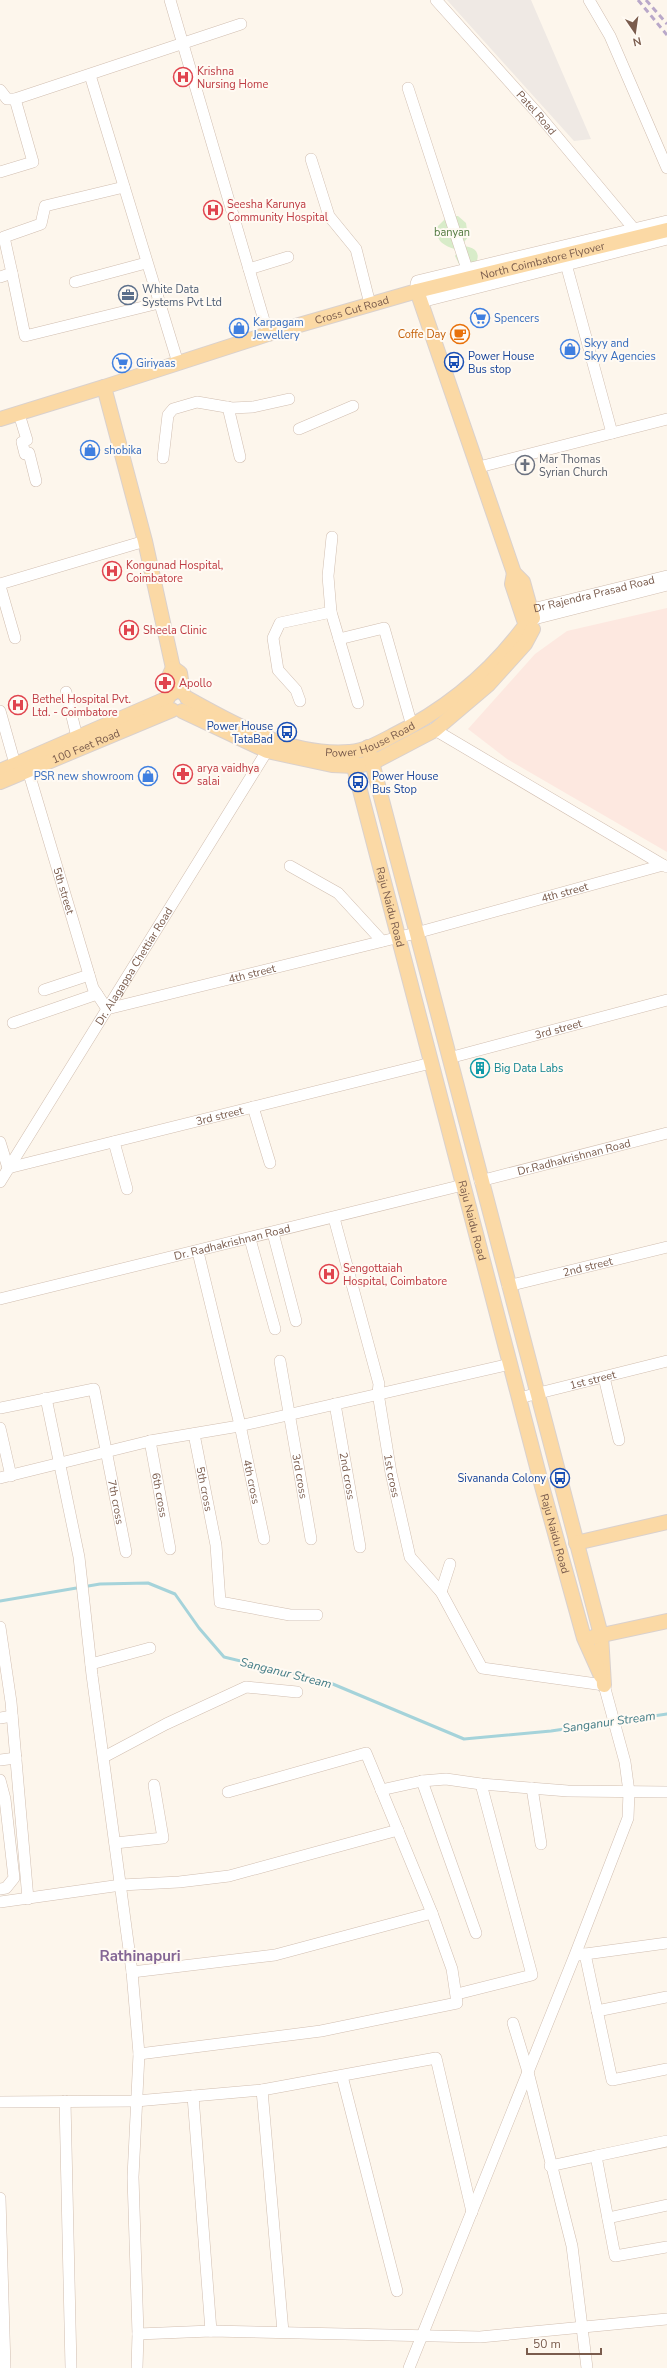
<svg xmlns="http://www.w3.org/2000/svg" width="667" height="2368" font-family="'Nunito Sans',sans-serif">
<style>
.commercial{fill:#fde8e0}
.industrial{fill:#efe9e4}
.green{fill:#d8ecc9}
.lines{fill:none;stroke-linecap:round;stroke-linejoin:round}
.stream{stroke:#a5d3da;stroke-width:3}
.minor-casing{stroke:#d1beb0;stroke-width:12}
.major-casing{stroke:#dad1cd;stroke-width:16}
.minor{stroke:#fff;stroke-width:11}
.major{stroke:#fbd9a5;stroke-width:14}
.rail{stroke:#b9a8c9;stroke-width:3;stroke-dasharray:6 4;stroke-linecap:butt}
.labels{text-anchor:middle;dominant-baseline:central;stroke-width:4;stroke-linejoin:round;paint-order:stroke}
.health-label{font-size:11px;fill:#be3a42;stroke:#fffaf3;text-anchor:start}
.street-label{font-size:11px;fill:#7a5c4d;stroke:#fffaf3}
.park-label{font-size:11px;fill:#537a41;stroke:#fffaf3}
.service-label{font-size:11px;fill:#4e5e75;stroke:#fffaf3;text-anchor:start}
.shop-label{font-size:11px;fill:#366cbe;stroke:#fffaf3;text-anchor:start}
.food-label{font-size:11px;fill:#c56008;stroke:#fffaf3;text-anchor:end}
.transit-label{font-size:11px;fill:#164399;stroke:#fffaf3;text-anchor:start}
.worship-label{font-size:11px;fill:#5b616d;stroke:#fffaf3;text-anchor:start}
.culture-label{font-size:11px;fill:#0d838f;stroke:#fffaf3;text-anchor:start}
.water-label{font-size:12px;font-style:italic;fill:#437c86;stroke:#fffaf3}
.district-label{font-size:15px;font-weight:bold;fill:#846695;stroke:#fffaf3}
</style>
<rect width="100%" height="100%" fill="#fdf6ec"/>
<polygon class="commercial" points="667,608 667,852 507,759 468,729 535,654 567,631"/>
<polygon class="industrial" points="447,0 531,0 591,139 574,141"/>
<path class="green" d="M448 216H458L466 223 468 237 461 246C471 246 482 250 476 263L460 266 455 256 458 250C445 246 435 242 437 227Z"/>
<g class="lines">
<polyline class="stream" points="0,1601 100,1584 148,1583 175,1594 199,1628 224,1657 328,1682 464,1739 551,1731 667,1714"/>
<g class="minor-casing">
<g id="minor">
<polyline points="170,0 268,334"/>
<path id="s1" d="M436 0 539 115 634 229"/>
<polyline points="589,0 610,36 667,168"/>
<polyline points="90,75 178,363"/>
<polyline points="408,88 467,269"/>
<polyline points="0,90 7,99 15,99 241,24"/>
<polyline points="311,159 329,216 356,249 370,304"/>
<polyline points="0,172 33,162 15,99"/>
<polyline points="566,264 612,433"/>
<polyline points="249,269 288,257"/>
<polyline points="12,273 25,336 159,303"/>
<polyline points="0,277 12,273 4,237 41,224 45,206 124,187"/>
<polyline points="75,282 146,263"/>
<polyline points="417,291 416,284 417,281 667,221"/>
<polyline points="421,302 667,239"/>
<polyline points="228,407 240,457"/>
<polyline points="19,414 27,440 22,442 25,454 29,453 36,481"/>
<polyline points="299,429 353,406"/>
<polyline points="163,458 168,415 173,409 197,402 232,408 253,407 289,399"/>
<polyline points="479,467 667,419"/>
<polyline points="332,537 328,576 331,612 358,703"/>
<polyline points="0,584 145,541"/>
<polyline points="0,586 15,638"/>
<path id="s2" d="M524 611 667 576"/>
<polyline points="534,619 667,585"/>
<polyline points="339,639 384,628 412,726"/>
<polyline points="66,692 77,737"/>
<polyline points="300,701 296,690 278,670 273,638 280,623 331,612"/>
<polyline points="0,711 15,764"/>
<polyline points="435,730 663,865"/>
<path id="s3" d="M28 770 93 988 107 1009 416 933 663 865 667 867"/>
<polyline points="290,866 338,893 382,941"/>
<polyline points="44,990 89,975"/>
<polyline points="13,1023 97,994"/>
<path id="s4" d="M449 1058 667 1000"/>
<polyline points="253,1107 270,1163"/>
<path id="s5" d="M0 1142 8 1168 431 1063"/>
<polyline points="114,1142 127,1189"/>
<path id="s6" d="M480 1181 667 1133"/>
<path id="s7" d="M0 1182 267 751"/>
<path id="s8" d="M334 1218 379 1384 378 1393 391 1473 410 1557 441 1592 482 1668 604 1685 625 1762 629 1792 628 1818 575 1955 409 2368"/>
<polyline points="273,1233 296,1321"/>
<polyline points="250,1239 275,1329"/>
<path id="s9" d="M198 1252 240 1425 264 1539"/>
<path id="s10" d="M508 1286 667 1247"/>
<path id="s11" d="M0 1299 463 1185"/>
<path id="s12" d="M280 1361 311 1539"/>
<polyline points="604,1377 619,1440"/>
<polyline points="46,1398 79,1557 92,1675 132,1972 139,2054 133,2177 138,2334 137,2368"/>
<path id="s13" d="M519 1398 667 1361"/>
<path id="s14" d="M335 1404 360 1547"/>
<path id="s15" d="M0 1408 94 1389 126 1552"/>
<polyline points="0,1428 11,1476"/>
<path id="s16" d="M194 1434 216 1545 220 1602 290 1615H317"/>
<path id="s17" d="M150 1441 170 1549"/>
<polyline points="0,1478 150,1441 239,1426 510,1364"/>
<polyline points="441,1592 450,1564"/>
<polyline points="0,1627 11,1702 28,1899"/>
<polyline points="91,1664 150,1648"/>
<polyline points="0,1718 12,1716"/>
<polyline points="104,1757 166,1724 246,1687 297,1692"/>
<polyline points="0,1760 16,1758"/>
<polyline points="0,1780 5,1799 14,1878 6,1888 0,1889"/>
<polyline points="422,1781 476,1933"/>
<polyline points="532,1788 541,1844"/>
<polyline points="381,1790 422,1781 446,1779 481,1784 568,1791 667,1792"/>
<polyline points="115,1843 163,1838 154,1785"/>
<polyline points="0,1902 121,1885 179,1882 229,1876 398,1830"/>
<polyline points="585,1954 612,2080 667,2069"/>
<polyline points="578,1955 667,1943"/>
<polyline points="132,1972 275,1955 432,1913"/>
<polyline points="457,1994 532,1975 481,1784"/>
<polyline points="597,2011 667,1997"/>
<polyline points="513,2023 528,2072 572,2246 587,2368"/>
<polyline points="139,2054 321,2031 457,2003 452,1969 432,1913 366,1753 228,1792"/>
<polyline points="342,2076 397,2291"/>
<polyline points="262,2090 283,2332"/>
<polyline points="193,2096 211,2331"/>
<polyline points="65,2101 71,2368"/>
<polyline points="0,2102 136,2101 262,2090 436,2058 472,2212"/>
<polyline points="667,2141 596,2156 615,2256 667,2247"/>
<polyline points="550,2166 596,2156"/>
<polyline points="0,2198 5,2368"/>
<polyline points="608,2218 667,2205"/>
<polyline points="138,2334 211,2331 480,2337 667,2319"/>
</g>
</g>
<g class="major-casing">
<g id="major">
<polyline points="417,291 514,573 523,582 533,618"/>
<polyline points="0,419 104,387"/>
<polyline points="514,573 512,584 524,620"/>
<path id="s18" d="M173 668 145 541 104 387 268 334 417 291 667 230"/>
<polyline points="173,668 180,673 183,693"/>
<polyline points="173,693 170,674 173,668"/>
<path id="s19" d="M187 698C235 725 292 757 350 752 364 751 379 743 392 736 445 710 489 674 524 627"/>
<polyline points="182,711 267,751 332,765 354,766 372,763 435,730 488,685 525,644 533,629"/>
<polyline points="368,747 601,1635 604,1685"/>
<path id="s20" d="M350 752 543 1490 584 1638 601 1676"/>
<polyline points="0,771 168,698"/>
<path id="s21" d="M0 782 172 710"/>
<polyline points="576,1543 667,1522"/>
<polyline points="593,1637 667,1621"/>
</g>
</g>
<use href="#minor" class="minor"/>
<use href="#major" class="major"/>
<g class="rail">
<polyline points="638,0 667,35"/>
<polyline points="646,0 667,24"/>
</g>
</g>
<defs>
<g id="hospital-ring" transform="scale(1)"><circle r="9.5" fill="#fffaf3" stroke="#e0444e" stroke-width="1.5"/><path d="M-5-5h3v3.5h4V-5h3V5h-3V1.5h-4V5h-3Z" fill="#e0444e"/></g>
<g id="office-ring" transform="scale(1)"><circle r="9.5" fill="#fffaf3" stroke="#5c6f8a" stroke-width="1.5"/><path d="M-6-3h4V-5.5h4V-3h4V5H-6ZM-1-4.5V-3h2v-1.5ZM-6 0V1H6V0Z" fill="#5c6f8a"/></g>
<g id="supermarket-ring" transform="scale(1)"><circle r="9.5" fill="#fffaf3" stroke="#3f7fe0" stroke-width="1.5"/><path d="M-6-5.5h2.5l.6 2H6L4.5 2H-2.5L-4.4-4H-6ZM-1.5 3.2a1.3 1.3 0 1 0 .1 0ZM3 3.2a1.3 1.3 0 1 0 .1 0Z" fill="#3f7fe0"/></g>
<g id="shop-ring" transform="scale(1)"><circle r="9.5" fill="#fffaf3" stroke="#3f7fe0" stroke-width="1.5"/><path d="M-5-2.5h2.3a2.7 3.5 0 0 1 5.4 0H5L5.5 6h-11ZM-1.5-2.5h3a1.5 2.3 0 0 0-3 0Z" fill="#3f7fe0"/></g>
<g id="cafe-ring" transform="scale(1)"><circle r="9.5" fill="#fffaf3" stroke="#e8710a" stroke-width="1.5"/><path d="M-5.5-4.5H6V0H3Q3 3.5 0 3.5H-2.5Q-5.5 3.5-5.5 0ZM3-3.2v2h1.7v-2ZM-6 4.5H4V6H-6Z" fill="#e8710a"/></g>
<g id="bus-ring" transform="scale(1)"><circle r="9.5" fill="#fffaf3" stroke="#1a4fb4" stroke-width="1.5"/><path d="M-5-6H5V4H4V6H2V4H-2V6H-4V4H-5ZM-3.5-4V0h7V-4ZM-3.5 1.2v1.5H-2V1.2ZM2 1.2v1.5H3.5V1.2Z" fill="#1a4fb4"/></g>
<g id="church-ring" transform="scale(1)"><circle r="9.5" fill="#fffaf3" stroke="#6b7280" stroke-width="1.5"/><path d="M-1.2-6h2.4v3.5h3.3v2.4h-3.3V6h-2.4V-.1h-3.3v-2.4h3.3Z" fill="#6b7280"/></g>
<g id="pharmacy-ring" transform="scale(1)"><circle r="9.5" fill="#fffaf3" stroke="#e0444e" stroke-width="1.5"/><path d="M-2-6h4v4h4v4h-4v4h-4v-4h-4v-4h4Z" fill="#e0444e"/></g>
<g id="building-ring" transform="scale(1)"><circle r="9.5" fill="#fffaf3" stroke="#0f9aa8" stroke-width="1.5"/><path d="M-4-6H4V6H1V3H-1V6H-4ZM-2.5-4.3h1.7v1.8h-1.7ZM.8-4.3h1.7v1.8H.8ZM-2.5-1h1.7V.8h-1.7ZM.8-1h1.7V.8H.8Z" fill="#0f9aa8"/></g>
</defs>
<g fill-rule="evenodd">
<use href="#hospital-ring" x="183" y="77"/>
<use href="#hospital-ring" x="213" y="210"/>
<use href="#office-ring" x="128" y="295"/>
<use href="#supermarket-ring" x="480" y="318"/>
<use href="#shop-ring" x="239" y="328"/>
<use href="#cafe-ring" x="460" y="334"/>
<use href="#shop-ring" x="570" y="349"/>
<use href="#bus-ring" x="454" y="362"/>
<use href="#supermarket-ring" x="122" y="363"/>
<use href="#shop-ring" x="90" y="450"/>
<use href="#church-ring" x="525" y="465"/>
<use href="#hospital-ring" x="112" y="571"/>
<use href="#hospital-ring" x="129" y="630"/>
<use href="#pharmacy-ring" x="165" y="683"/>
<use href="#hospital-ring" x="18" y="705"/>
<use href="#bus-ring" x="287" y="732"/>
<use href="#pharmacy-ring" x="183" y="774"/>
<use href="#shop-ring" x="148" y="776"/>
<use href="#bus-ring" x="358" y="782"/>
<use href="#building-ring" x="480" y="1068"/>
<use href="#hospital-ring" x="329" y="1274"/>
<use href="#bus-ring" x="560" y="1478"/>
</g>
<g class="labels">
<g class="health-label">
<text x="197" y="71">Krishna<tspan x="197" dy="13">Nursing Home</tspan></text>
<text x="227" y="204">Seesha Karunya<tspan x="227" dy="13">Community Hospital</tspan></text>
<text x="126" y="565">Kongunad Hospital,<tspan x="126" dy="13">Coimbatore</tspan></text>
<text x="143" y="630">Sheela Clinic</text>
<text x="179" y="683">Apollo</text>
<text x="32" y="699">Bethel Hospital Pvt.<tspan x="32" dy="13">Ltd. - Coimbatore</tspan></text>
<text x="197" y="768">arya vaidhya<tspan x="197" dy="13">salai</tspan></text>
<text x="343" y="1268">Sengottaiah<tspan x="343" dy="13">Hospital, Coimbatore</tspan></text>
</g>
<g class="street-label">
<text stroke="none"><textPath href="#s1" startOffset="151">Patel Road</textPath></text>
<text stroke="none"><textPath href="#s18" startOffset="746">North Coimbatore Flyover</textPath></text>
<text stroke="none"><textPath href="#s18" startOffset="549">Cross Cut Road</textPath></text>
<text stroke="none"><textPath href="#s2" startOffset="72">Dr Rajendra Prasad Road</textPath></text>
<text stroke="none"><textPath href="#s19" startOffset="197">Power House Road</textPath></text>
<text stroke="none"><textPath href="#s21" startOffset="93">100 Feet Road</textPath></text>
<text stroke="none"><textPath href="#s3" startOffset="126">5th street</textPath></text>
<text stroke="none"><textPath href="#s3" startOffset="725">4th street</textPath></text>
<text stroke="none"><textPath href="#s20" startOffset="160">Raju Naidu Road</textPath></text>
<text stroke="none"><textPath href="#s7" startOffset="254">Dr. Alagappa Chettiar Road</textPath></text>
<text stroke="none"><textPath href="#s3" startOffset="402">4th street</textPath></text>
<text stroke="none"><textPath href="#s4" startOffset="113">3rd street</textPath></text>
<text stroke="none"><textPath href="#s5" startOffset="245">3rd street</textPath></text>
<text stroke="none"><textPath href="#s6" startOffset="97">Dr.Radhakrishnan Road</textPath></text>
<text stroke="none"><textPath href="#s20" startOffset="484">Raju Naidu Road</textPath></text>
<text stroke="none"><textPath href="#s11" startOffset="239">Dr. Radhakrishnan Road</textPath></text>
<text stroke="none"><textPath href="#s10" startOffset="82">2nd street</textPath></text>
<text stroke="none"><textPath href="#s13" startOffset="76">1st street</textPath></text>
<text stroke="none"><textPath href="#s8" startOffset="265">1st cross</textPath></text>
<text stroke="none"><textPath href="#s12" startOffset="117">3rd cross</textPath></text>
<text stroke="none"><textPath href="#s14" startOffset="73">2nd cross</textPath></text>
<text stroke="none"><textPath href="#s9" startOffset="236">4th cross</textPath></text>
<text stroke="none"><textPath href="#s16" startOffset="56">5th cross</textPath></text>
<text stroke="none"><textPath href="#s17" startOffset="55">6th cross</textPath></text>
<text stroke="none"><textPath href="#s15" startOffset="211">7th cross</textPath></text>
<text stroke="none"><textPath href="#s20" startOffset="808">Raju Naidu Road</textPath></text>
</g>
<g class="park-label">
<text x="452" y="232">banyan</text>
</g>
<g class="service-label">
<text x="142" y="289">White Data<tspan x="142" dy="13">Systems Pvt Ltd</tspan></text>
</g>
<g class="shop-label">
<text x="494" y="318">Spencers</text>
<text x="253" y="322">Karpagam<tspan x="253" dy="13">Jewellery</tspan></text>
<text x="584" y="343">Skyy and<tspan x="584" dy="13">Skyy Agencies</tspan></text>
<text x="136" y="363">Giriyaas</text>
<text x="104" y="450">shobika</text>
<text x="134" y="776" text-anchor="end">PSR new showroom</text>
</g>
<g class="food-label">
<text x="446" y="334">Coffe Day</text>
</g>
<g class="transit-label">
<text x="468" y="356">Power House<tspan x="468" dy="13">Bus stop</tspan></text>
<text x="273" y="726" text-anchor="end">Power House<tspan x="273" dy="13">TataBad</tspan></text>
<text x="372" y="776">Power House<tspan x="372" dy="13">Bus Stop</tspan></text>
<text x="546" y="1478" text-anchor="end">Sivananda Colony</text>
</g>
<g class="worship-label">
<text x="539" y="459">Mar Thomas<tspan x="539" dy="13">Syrian Church</tspan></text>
</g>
<g class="culture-label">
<text x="494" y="1068">Big Data Labs</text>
</g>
<g class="water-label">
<text transform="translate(286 1673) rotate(14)">Sanganur Stream</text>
<text transform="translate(609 1722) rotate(-8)">Sanganur Stream</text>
</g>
<g class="district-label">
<text x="140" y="1956">Rathinapuri</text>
</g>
</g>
<g transform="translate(635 32) rotate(167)" stroke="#fffaf3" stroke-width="3" paint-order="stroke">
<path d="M0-3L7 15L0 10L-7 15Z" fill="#7a5c4d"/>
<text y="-6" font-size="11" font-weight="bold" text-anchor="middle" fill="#7a5c4d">N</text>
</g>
<path d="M527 2348v6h74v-6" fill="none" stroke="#7a5c4d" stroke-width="2"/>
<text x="533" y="2348" font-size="12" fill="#7a5c4d" stroke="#fffaf3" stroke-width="3" paint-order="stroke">50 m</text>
</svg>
